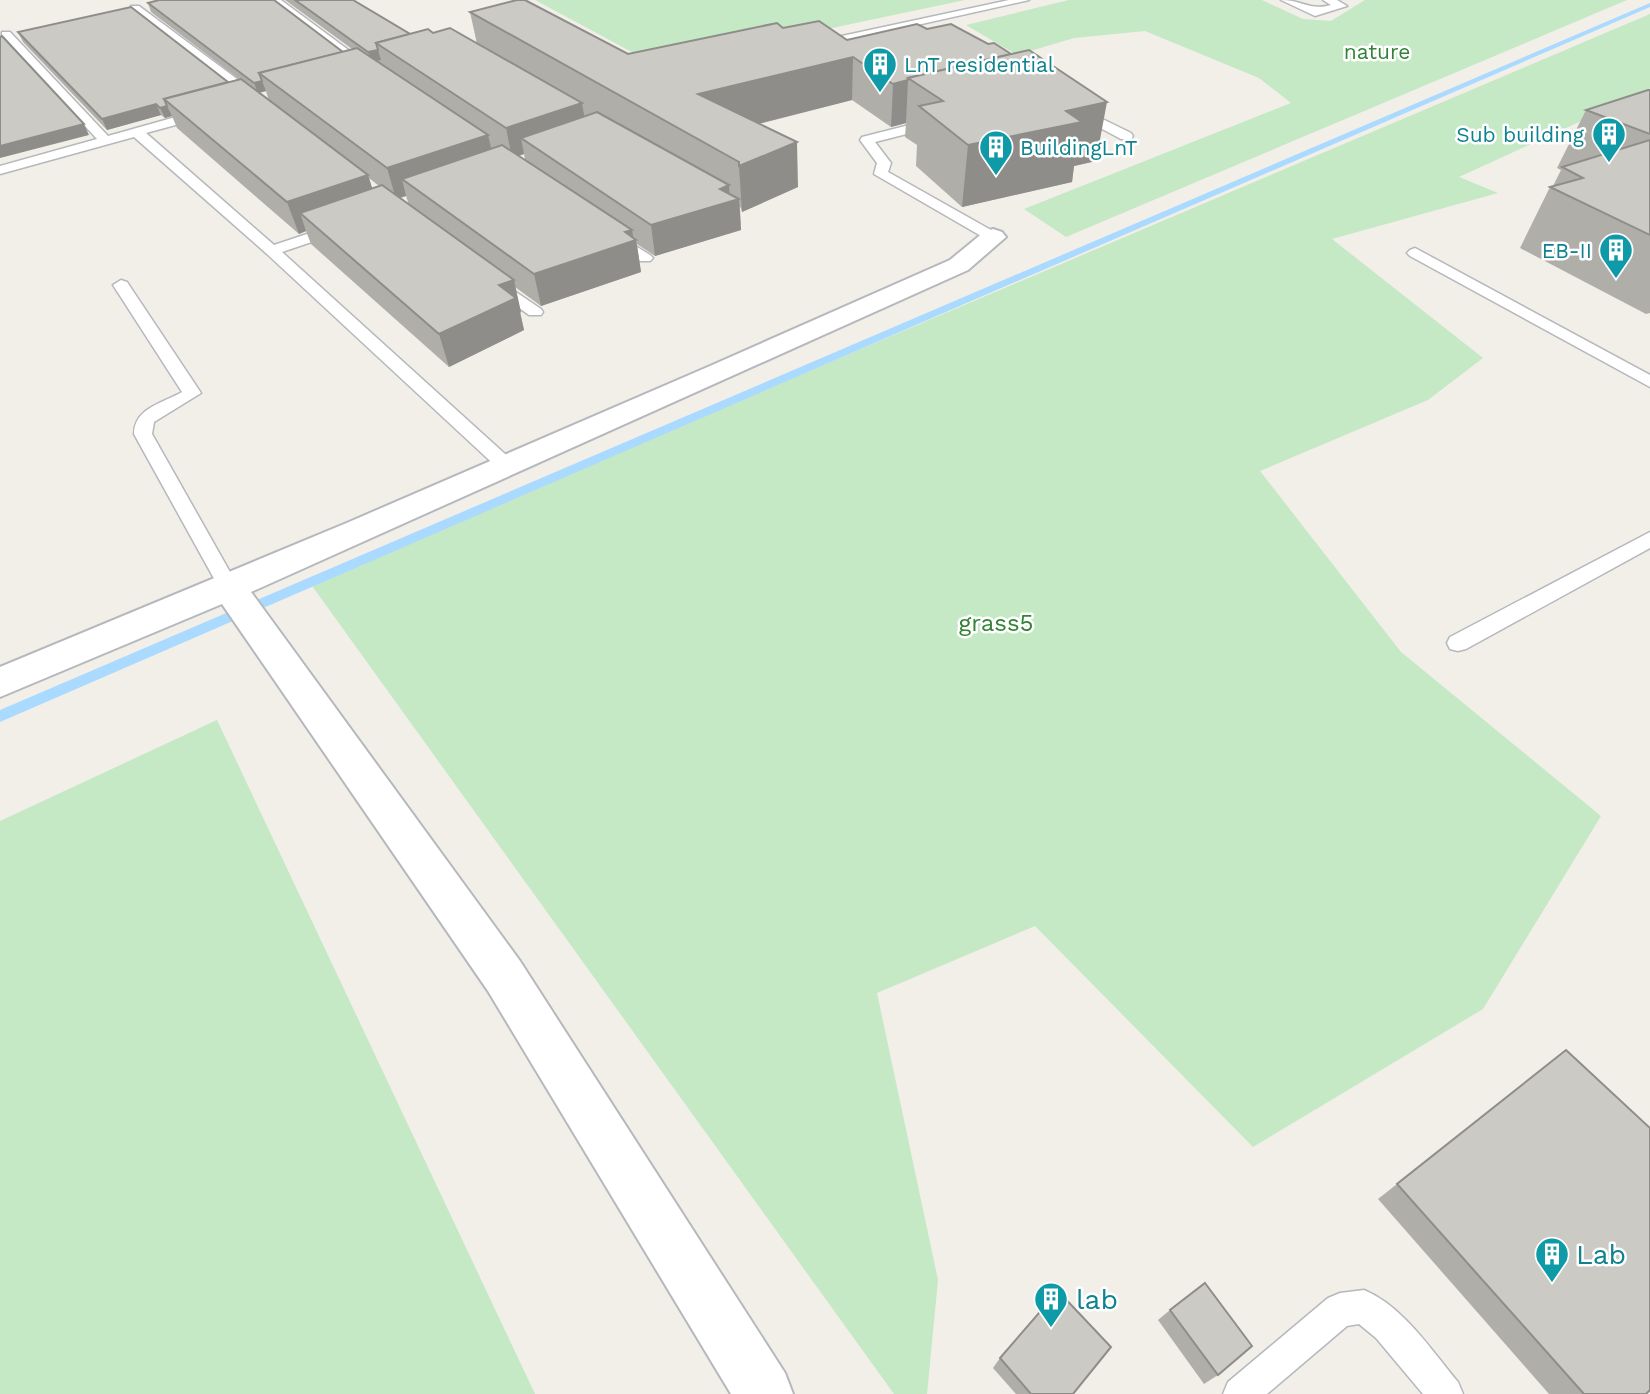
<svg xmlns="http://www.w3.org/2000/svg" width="1650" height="1394" font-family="'Work Sans',sans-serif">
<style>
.green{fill:#c5e8c5}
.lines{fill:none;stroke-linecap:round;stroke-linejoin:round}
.stream{fill:#aadaff;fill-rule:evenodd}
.lane-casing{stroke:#b5b8bc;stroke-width:3}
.street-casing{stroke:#b5b8bc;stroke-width:4}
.lane{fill:#fff;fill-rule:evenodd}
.street{fill:#fff;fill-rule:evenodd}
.wall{fill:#afaea9;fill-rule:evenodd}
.shaded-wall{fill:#8f8d8a}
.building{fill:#cccac5;stroke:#8f8d8a;stroke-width:2}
.labels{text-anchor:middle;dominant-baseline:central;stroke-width:5;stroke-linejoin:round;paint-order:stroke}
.far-park-label{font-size:21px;fill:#348238;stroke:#fff}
.far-culture-label{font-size:21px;fill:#0d838f;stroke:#fff;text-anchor:start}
.park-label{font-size:24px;fill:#348238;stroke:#fff}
.near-culture-label{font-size:28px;fill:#0d838f;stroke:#fff;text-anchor:start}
</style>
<rect width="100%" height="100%" fill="#f1efe8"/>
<g class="green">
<polygon points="535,0 965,0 656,65"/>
<polygon points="1069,0 1262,0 1303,19 1331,21 1365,0 1627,0 1066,237 1024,209 1291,103 1259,78 1145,31 1074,38 1017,55 966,25"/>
<polygon points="1650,14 1650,126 1601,112 1459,177 1498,193 1332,239 1483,358 1428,400 1260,471 1401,652 1601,816 1483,1009 1253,1147 1035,926 877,993 938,1280 927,1394 894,1394 310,583"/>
<polygon points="217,720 535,1394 0,1394 0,821"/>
</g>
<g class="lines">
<polygon class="stream" points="1650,3 1650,7 0,722 0,710"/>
<g class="lane-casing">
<g id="lane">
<polygon points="269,0 281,0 374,69 364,72"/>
<polygon points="1009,0 1029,0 814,48 808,45 814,42"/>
<path d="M1281 0C1303 0 1309 11 1331 5L1323 0H1337L1347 6 1315 16Z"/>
<polygon points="131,6 139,6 261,97 261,103 253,103 131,10"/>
<polygon points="2,32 10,32 108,136 197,111 205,111 205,117 146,133 274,245 331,226 341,226 343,229 341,232 282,252 515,463 517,467 515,471 501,471 267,254 134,137 0,174 0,166 97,139 2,36"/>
<polygon points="1076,106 1131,133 1133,136 1131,139 1121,139 1072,113 1072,107"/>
<polygon points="933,119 938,120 938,126 875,142 891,163 888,172 998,234 1000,237 998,240 988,240 874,174 877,163 860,140 862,137"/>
<polygon points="613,232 650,255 653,258 650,261 640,261 608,239 606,236 608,233"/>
<polygon points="1415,248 1650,375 1650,387 1410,256 1407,253 1410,250"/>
<polygon points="495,278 541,309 543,312 541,315 529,315 489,286 487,283"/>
<path d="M121 280 127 282 201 393 154 422 152 434 239 588 236 593 229 595 222 593 134 434C134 408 163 403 182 392L113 285Z"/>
<polygon points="1650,532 1650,548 1466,649 1458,651 1450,649 1447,643 1450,637"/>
<path d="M1364 1290C1404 1307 1431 1350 1458 1382L1463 1394H1423L1376 1338 1359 1324 1347 1326 1267 1394H1223L1228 1382 1328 1298 1340 1293Z"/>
</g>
</g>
<g class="street-casing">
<polygon id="street" points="993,229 1002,232 1006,237 968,270 251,592 520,961 785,1373 793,1394 731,1394 488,991 222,604 0,697 0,667 349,522 710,366 950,260 984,232"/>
</g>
<use href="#lane" class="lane"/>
<use href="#street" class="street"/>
</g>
<g class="wall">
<path d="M285 0H353L410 34 433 33 477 44 470 12 628 54 783 28 847 40 1096 161 1074 166 1072 182 962 207 916 166 917 145 905 137 906 123 891 127 852 100 759 124 798 187 742 212 741 208 740 207 741 230 655 256 637 244 641 272 541 306 515 287 524 330 449 367 311 244 306 231 299 234 177 128 172 116 165 118 161 115 107 130 23 42 18 32 228 82 239 79 151 12 148 3 343 52 352 49ZM266 91 269 101 259 93ZM524 154 525 160 519 156ZM369 178 379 186 372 189ZM406 196 409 205 400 198Z"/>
<polygon points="1650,90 1650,313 1646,314 1520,248 1550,187 1553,186 1561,170 1557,168 1586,110"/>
<polygon points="1566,1050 1646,1394 1549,1394 1378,1199"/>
<polygon points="1170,1310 1218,1375 1204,1384 1158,1320"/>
<polygon points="1000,1358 1073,1394 1016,1394 993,1368"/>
</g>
<g class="shaded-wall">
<polygon points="378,50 381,60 371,62 368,52"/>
<polygon points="853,57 852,100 702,138 698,94"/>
<polygon points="908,80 906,123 891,127 893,84"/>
<polygon points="262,81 266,91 258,93 254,83"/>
<polygon points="1107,102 1096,161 1074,166 1072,182 962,207 968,145 1066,111"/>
<polygon points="582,103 587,132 521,138 524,154 512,158 506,128"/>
<polygon points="156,104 161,115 107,130 102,119"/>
<polygon points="167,106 172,116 165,118 160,108"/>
<polygon points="84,124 89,135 0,158 0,146"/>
<polygon points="488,135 495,165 402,179 406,196 396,199 387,168"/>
<polygon points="797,142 798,187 742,212 739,166"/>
<polygon points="368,175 378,206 300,213 306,231 299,234 287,202"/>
<polygon points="729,185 730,202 739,199 741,230 655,256 651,225"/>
<polygon points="632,230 634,241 636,240 641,272 541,306 534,274 625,232"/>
<polygon points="514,280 521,312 520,313 524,330 449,367 439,334 499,285"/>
</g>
<g class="building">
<polygon points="159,0 274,0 343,52 259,73 262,81 254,83 148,3"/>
<polygon points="295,0 353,0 410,34 376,43 378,50 368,52"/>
<polygon points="517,0 525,0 628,54 777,23 783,28 819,21 847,40 917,24 927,29 951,24 988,44 994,43 1011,54 908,78 908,80 893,84 853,57 698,94 797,142 739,166 739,162 470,12"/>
<polygon points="131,7 228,82 164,99 167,106 160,108 156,104 102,119 18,32"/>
<polygon points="450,28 582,103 506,128 376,43 428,29 433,33"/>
<polygon points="2,36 84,124 0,146 0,37"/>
<polygon points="357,48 488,135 387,168 259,73"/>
<polygon points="1029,50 1107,102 1066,111 1082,122 968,145 919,106 943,101 908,78"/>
<polygon points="241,79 368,175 287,202 164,99"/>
<polygon points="1648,90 1650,90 1650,134 1586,110"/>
<polygon points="597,112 729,185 720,189 739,199 651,225 521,138"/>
<polygon points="1650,140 1650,235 1550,187 1583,178 1562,167"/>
<polygon points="502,145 632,230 625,232 636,240 534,274 402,179"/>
<polygon points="382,185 514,280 499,285 516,298 439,334 300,213"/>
<polygon points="1566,1050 1650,1128 1650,1390 1646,1394 1584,1394 1397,1184"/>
<polygon points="1205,1283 1252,1346 1218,1375 1170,1310"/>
<polygon points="1058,1291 1111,1347 1073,1394 1031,1394 1000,1358"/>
</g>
<defs>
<g id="building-pin" transform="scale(1.75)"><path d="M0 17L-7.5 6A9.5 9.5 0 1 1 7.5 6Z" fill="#0f9aa8" stroke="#fff"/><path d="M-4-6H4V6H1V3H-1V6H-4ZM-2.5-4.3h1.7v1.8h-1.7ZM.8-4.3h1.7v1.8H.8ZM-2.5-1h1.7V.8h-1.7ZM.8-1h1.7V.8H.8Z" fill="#fff"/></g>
</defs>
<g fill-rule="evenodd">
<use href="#building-pin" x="880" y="64"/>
<use href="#building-pin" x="1609" y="134"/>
<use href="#building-pin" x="996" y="147"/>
<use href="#building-pin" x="1616" y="250"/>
<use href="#building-pin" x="1552" y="1254"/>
<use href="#building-pin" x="1051" y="1299"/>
</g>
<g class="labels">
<g class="far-park-label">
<text x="1377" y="51">nature</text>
</g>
<g class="far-culture-label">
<text x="904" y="64">LnT residential</text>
<text x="1584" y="134" text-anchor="end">Sub building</text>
<text x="1020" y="147">BuildingLnT</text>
<text x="1592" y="250" text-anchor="end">EB-II</text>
</g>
<g class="park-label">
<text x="996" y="623">grass5</text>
</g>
<g class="near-culture-label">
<text x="1576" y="1254">Lab</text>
<text x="1076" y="1299">lab</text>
</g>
</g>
</svg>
